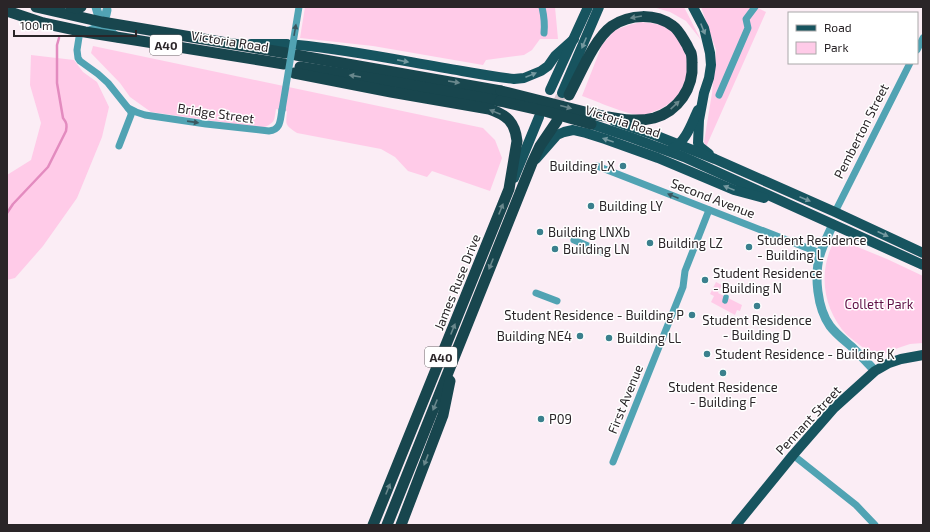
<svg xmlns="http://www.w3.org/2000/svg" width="930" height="532" font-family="'Exo 2',sans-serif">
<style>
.green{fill:#ffcbe8}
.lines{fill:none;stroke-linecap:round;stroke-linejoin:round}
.stream{stroke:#e38bbf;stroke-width:2.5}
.primary-tunnel{stroke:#d1c5cc;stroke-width:10;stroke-dasharray:10 5;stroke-linecap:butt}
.pedestrian{stroke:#51a3b3;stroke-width:5.5}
.minor{stroke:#51a3b3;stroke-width:7}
.tertiary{stroke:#51a3b3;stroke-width:9}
.primary{stroke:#17545f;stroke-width:10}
.trunk{stroke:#18464e;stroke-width:11}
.minor-bridge{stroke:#51a3b3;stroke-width:7}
.trunk-bridge{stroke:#18464e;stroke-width:11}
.oneway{fill:#69878c}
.oneway2{fill:#74989f}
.oneway3{fill:#3a5760}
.poi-dot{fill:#3a808d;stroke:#fff;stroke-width:1.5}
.labels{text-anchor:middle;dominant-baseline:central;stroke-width:3;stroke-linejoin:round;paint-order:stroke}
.shield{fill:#fff;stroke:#6a6668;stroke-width:1}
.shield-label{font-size:12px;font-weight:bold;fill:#2a2528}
.street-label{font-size:13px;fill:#2a2528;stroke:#fff}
.poi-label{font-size:13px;fill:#2a2528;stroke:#fff;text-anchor:start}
.park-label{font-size:13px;fill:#5f1146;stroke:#fff}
</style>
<rect width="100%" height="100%" fill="#fbedf5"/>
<g class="green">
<polygon points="305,7 555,7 558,39 540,39 532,50 524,55 486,60 483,65 373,46 300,38"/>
<polygon points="653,7 684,7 701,40 686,21 670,12"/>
<polygon points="701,7 756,7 766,12 706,147 704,142 712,93 716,50"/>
<path d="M641 22C650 23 663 24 670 29 673 31 674 34 676 36 698 63 687 100 655 111 652 112 647 115 643 115 628 116 597 101 582 96L602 45 615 30 629 25Z"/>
<path d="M93 46 483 128 495 140 502 158 490 191 432 171 427 177 408 171 395 157 381 149 297 133C284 124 286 125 287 111L276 109C274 122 275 122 263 128L151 112 130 97 120 83 91 53Z"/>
<polygon points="31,55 74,60 83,72 97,82 109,107 102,137 77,198 43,246 15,278 7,280 7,175 31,160 41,123 30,85"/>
<path d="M838 239 887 259 923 276V343L910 344 898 348 877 357C867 350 856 343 847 335 829 316 821 289 826 264 828 255 831 244 838 239Z"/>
<polygon points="716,282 722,285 718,293 742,305 740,311 737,310 735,315 711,302 714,296 710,294"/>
</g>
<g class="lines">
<path class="stream" d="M7 213 13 204 48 167 66 131C67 125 67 123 63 118L57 83V45L59 38"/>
<polyline class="primary-tunnel" points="551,119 562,93"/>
<polyline class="pedestrian" points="725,301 726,297"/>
<g class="minor">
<path d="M542 7C544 16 545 24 544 33"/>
<path d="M80 31 77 50 78 58 80 61 98 74 108 83 128 108 136 112 145 115 206 124 269 131C281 130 280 120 282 110"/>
<polyline points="917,50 923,38"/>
<polyline points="719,95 748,28 746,19 755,7"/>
<polyline points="119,146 131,115 131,112 128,108"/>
<polyline points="597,166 820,253"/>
<polyline points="835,212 910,63"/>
<polyline points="574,240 602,252"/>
<polyline points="536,293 557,301"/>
<polyline points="793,455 856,505 875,525"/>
<polyline points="613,462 683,287 685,271 709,210"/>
</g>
<g class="tertiary">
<path d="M96 7C100 23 106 28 118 38"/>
<path d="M86 32C98 29 105 23 107 10"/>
<path d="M833 224C829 234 823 244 820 255 814 275 817 308 830 326 836 334 844 340 852 347 860 355 868 363 875 371"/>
</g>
<g class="primary">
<polyline points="693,7 704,28 710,53 711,65 709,78 704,93 699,120 698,143 700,147 709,154"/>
<polyline points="251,44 287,44"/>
<path d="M298 45C353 50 407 62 462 71 479 74 496 77 514 79L524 78 541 71 548 66 555 56 574 39"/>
<polyline points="550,90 588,7"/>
<polyline points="562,93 599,7"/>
<polyline points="614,121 657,136 715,159 835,212 923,253"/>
<polyline points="591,124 630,137 684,157 923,265"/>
<path d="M673 148C686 142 692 122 698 110"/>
<polyline points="536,159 557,135 564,132 573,130 586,133 605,139 658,158 734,190 764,198"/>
<polyline points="514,178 539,117"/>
<polyline points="736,525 793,455 834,408 875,371 889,363 901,359 923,355"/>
</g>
<g class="trunk">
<polyline points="36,7 102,22 286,53"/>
<polyline points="71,7 77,8 81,7"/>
<polyline points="7,11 43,23 85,32 284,64"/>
<polyline points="296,55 501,91"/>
<polyline points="300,67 394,82 500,101"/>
<path d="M294 73 391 92 489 109C507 115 515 122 517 141L509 189 373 525"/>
<path d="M569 95C580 75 594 39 612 26 630 14 655 13 673 26 679 30 683 39 687 45 688 48 690 51 691 53 692 56 692 60 692 63 694 88 678 111 654 118 634 123 613 118 593 114"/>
<polyline points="387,525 532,163 540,146 557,121"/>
<polyline points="401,525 443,415 450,381"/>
</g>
<polyline class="minor-bridge" points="282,110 299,7"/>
<g class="trunk-bridge">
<polyline points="501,91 593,114"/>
<polyline points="500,101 548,112 591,124"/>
</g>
</g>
<defs><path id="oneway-solid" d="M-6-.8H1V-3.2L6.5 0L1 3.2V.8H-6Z"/></defs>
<g class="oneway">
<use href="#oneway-solid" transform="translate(636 17) rotate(170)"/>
<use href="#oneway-solid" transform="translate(355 76) rotate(-171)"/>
<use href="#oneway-solid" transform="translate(454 82) rotate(9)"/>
<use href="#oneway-solid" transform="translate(675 105) rotate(-43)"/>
<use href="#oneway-solid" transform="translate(566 107) rotate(15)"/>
<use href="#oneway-solid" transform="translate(495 112) rotate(-158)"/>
<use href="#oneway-solid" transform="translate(501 209) rotate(-68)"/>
<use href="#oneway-solid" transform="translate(491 264) rotate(112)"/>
<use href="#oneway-solid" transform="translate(453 329) rotate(-68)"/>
<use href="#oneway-solid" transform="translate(435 405) rotate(112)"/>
<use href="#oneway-solid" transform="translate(426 460) rotate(111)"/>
<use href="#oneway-solid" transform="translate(388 489) rotate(-68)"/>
</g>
<g class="oneway2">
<use href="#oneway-solid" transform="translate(703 29) rotate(68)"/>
<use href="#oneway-solid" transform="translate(584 43) rotate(113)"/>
<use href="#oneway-solid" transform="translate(403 61) rotate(11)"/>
<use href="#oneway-solid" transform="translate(531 75) rotate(-22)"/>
<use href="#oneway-solid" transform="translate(608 140) rotate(-161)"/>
<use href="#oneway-solid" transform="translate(729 188) rotate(-158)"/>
<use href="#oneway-solid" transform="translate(805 199) rotate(23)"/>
<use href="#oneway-solid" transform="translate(883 234) rotate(25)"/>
</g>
<g class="oneway3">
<use href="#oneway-solid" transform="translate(295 30) rotate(-80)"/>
<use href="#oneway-solid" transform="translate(193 122) rotate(8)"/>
<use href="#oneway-solid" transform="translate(673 196) rotate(-158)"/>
</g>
<g class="poi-dot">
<circle cx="623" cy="166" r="4"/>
<circle cx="591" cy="206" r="4"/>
<circle cx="540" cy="232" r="4"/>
<circle cx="650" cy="243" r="4"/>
<circle cx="749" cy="247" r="4"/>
<circle cx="555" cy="249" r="4"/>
<circle cx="705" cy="280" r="4"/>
<circle cx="757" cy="306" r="4"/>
<circle cx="692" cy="315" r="4"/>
<circle cx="580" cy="336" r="4"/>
<circle cx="609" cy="338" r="4"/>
<circle cx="707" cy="354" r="4"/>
<circle cx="723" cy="373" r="4"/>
<circle cx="541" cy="419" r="4"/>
</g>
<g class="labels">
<g class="shield">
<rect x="150" y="35" width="32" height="20" rx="3"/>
<rect x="425" y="347" width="32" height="20" rx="3"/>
</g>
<g class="shield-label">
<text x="166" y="45">A40</text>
<text x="441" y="357">A40</text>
</g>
<g class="street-label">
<text transform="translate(230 41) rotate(9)">Victoria Road</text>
<text transform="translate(216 113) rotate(8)">Bridge Street</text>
<text transform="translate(623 121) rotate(18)">Victoria Road</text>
<text transform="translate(861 131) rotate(-63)">Pemberton Street</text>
<text transform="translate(713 198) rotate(21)">Second Avenue</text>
<text transform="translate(457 282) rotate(-68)">James Ruse Drive</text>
<text transform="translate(625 399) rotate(-68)">First Avenue</text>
<text transform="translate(808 420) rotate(-47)">Pennant Street</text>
</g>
<g class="poi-label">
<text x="615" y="166" text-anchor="end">Building LX</text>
<text x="599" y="206">Building LY</text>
<text x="548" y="232">Building LNXb</text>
<text x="757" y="240">Student Residence<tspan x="757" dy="15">- Building L</tspan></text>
<text x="658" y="243">Building LZ</text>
<text x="563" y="249">Building LN</text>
<text x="713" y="273">Student Residence<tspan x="713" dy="15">- Building N</tspan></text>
<text x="684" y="315" text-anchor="end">Student Residence - Building P</text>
<text x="757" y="320" text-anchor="middle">Student Residence<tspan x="757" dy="15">- Building D</tspan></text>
<text x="572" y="336" text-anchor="end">Building NE4</text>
<text x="617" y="338">Building LL</text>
<text x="715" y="354">Student Residence - Building K</text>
<text x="723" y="387" text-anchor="middle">Student Residence<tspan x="723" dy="15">- Building F</tspan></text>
<text x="549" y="419">P09</text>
</g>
<g class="park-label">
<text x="879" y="304">Collett Park</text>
</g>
</g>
<rect width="930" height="532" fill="none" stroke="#2a2528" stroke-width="16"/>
<rect x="788" y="12" width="130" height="52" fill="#ffffff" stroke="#aaa8a9"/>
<rect x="796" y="25" width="20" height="6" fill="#17545f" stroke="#aaa8a9"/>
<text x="824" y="32" font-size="12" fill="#2a2528">Road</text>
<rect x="796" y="42" width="20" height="12" fill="#ffcbe8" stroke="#aaa8a9"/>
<text x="824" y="52" font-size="12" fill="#2a2528">Park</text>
<path d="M14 30v6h122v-6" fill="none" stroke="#2a2528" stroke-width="2"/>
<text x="20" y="30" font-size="12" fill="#2a2528" stroke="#ffffff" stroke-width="3" paint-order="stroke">100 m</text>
</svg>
